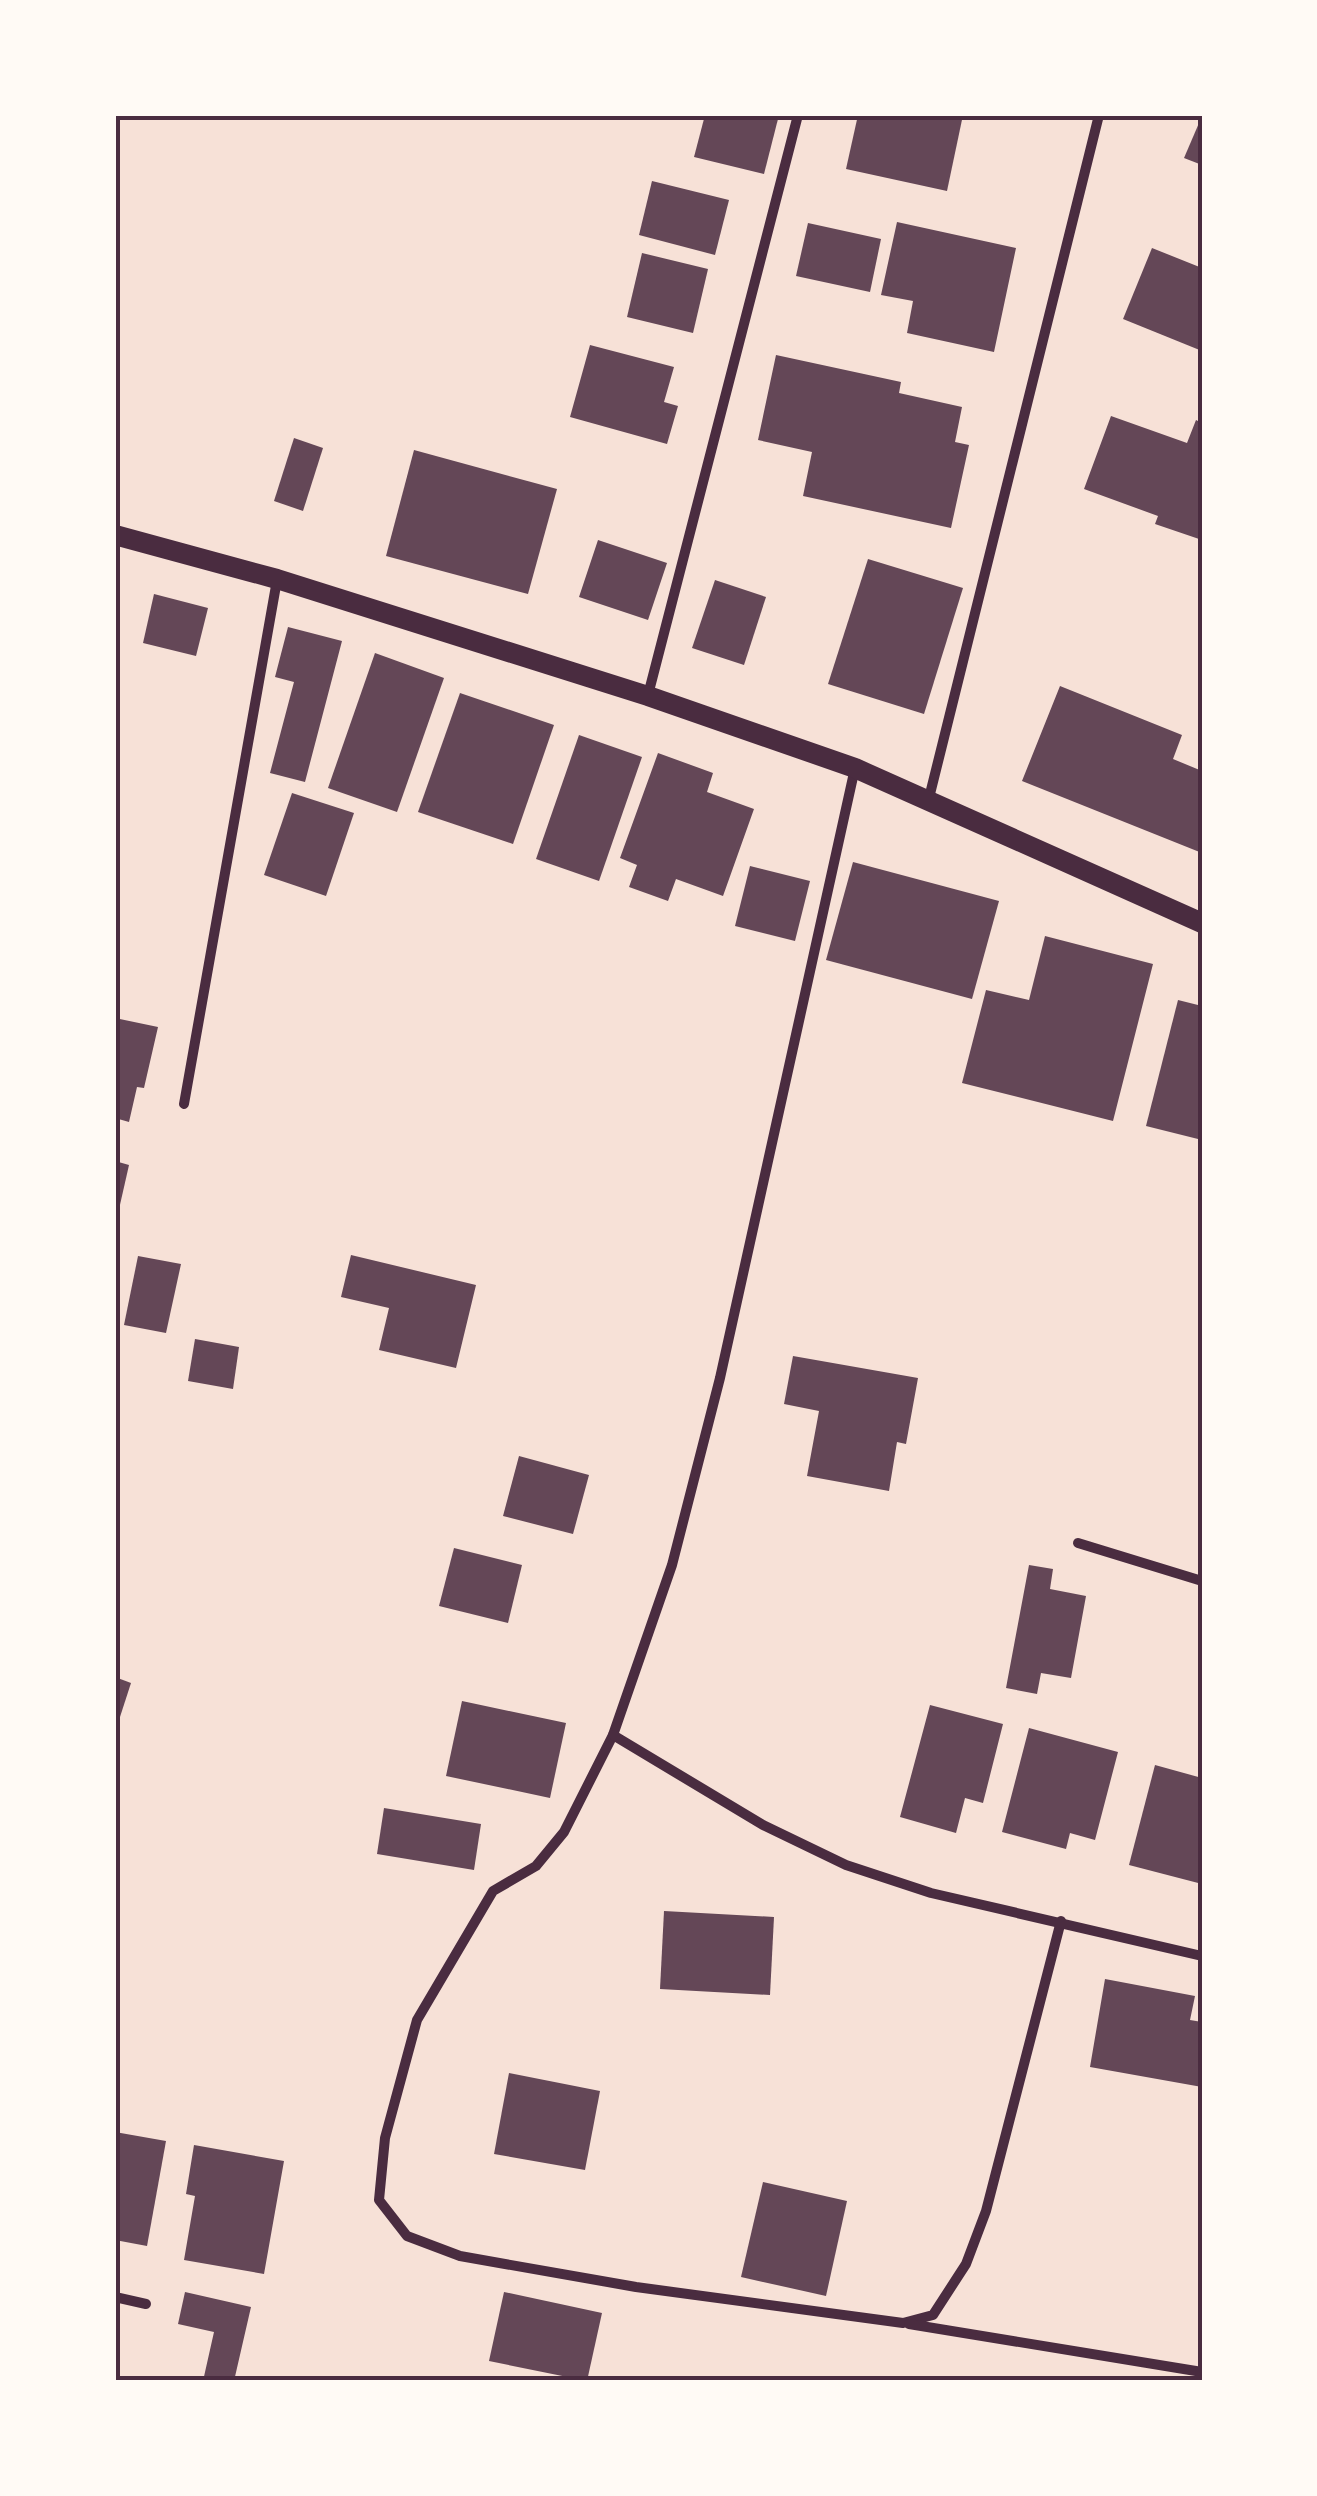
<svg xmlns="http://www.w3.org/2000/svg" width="1317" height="2496" font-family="Jost,sans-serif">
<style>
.building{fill:#644757}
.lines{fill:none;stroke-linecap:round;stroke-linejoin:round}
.minor{stroke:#4a2c40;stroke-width:10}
.secondary{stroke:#4a2c40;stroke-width:20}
.neatline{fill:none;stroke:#4a2c40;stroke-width:4}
</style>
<rect width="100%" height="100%" fill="#f7e1d7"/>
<g class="building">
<polygon points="705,115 779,115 764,174 694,157"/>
<polygon points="858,115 963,115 947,191 846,169"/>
<polygon points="1202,116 1202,165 1184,158"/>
<polygon points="652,181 729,200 715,255 639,235"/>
<polygon points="897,222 1016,248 994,352 907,333 913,301 881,295"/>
<polygon points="808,223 881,239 870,292 796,276"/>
<polygon points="1152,248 1202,268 1202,351 1123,319"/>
<polygon points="642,253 708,269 693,333 627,317"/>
<polygon points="590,345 674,367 664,402 678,406 667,444 570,417"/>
<polygon points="776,355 901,382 899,393 962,407 955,442 969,445 951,528 803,496 812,452 758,440"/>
<polygon points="1111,416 1187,443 1196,420 1202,423 1202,540 1155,524 1158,516 1084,489"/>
<polygon points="294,438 323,448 303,511 274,501"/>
<polygon points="414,450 557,489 528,594 386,556"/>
<polygon points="598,540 667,563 648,620 579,597"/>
<polygon points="868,559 963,588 924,714 828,684"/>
<polygon points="715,580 766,597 744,665 692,648"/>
<polygon points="154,594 208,608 196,656 143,643"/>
<polygon points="288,627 342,641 305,782 270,773 294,682 275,677"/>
<polygon points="375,653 444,678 397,812 328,788"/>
<polygon points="1060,686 1182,735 1173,759 1202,771 1202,853 1022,781"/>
<polygon points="460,693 554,725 513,844 418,812"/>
<polygon points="579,735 642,757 599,881 536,859"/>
<polygon points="658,753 713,773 707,792 754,809 723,896 676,879 668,901 629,887 637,865 620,858"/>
<polygon points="292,793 354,813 326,896 264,875"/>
<polygon points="853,862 999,901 972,999 826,960"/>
<polygon points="750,866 810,881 795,941 735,926"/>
<polygon points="1045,936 1153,964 1113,1121 962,1083 986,990 1029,1000"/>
<polygon points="1178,1000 1202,1006 1202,1140 1146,1126"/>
<polygon points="115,1018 158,1027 144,1088 137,1087 129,1122 115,1118"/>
<polygon points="115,1161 129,1165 117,1218 115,1218"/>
<polygon points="351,1255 476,1285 456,1368 379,1350 389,1308 341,1297"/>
<polygon points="138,1256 181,1264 166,1333 124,1325"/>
<polygon points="195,1339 239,1347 233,1389 188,1381"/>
<polygon points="793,1356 918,1378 906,1444 897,1442 889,1491 807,1476 819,1411 784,1404"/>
<polygon points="519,1456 589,1475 573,1534 503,1516"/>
<polygon points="454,1548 522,1565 508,1623 439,1606"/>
<polygon points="1029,1565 1053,1569 1050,1589 1086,1596 1071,1678 1041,1673 1037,1694 1006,1688"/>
<polygon points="115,1677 131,1683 119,1720 115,1719"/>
<polygon points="462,1701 566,1723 550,1798 446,1776"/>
<polygon points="930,1705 1003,1724 983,1803 965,1798 956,1833 900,1817"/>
<polygon points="1029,1728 1118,1752 1095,1840 1070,1833 1066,1849 1002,1832"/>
<polygon points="1155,1765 1202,1778 1202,1884 1129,1865"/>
<polygon points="384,1808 481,1824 474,1870 377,1854"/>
<polygon points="664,1911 774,1917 770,1995 660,1989"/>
<polygon points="1105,1979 1195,1996 1190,2020 1202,2022 1202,2087 1090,2067"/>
<polygon points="509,2073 600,2091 585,2170 494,2154"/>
<polygon points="115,2132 166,2141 147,2246 115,2240"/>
<polygon points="194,2145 284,2161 264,2274 184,2260 195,2196 186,2194"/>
<polygon points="763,2182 847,2201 826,2296 741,2277"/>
<polygon points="185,2292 251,2307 234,2381 203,2381 214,2332 178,2324"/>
<polygon points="504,2292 602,2313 587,2381 489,2361"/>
</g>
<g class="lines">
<g class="minor">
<polyline points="648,695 798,115"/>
<polyline points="855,768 720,1378 672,1565 613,1735 564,1832 536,1866 493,1891 417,2020 385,2138 379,2200 407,2236 460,2256 636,2287 903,2323 933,2315 966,2264 986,2211 1061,1921"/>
<polyline points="928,802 1099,115"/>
<polyline points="184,1104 277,580"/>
<polyline points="1078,1543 1202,1581"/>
<polyline points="613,1735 763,1825 846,1865 931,1893 1202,1956"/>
<polyline points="115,2297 146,2304"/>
<polyline points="909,2324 1202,2372"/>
</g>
<polyline class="secondary" points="115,535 277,579 648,696 855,768 1202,923"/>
</g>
<rect width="1317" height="2496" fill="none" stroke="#fffaf5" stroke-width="235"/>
<rect x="118" y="118" width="1082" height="2260" class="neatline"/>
</svg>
